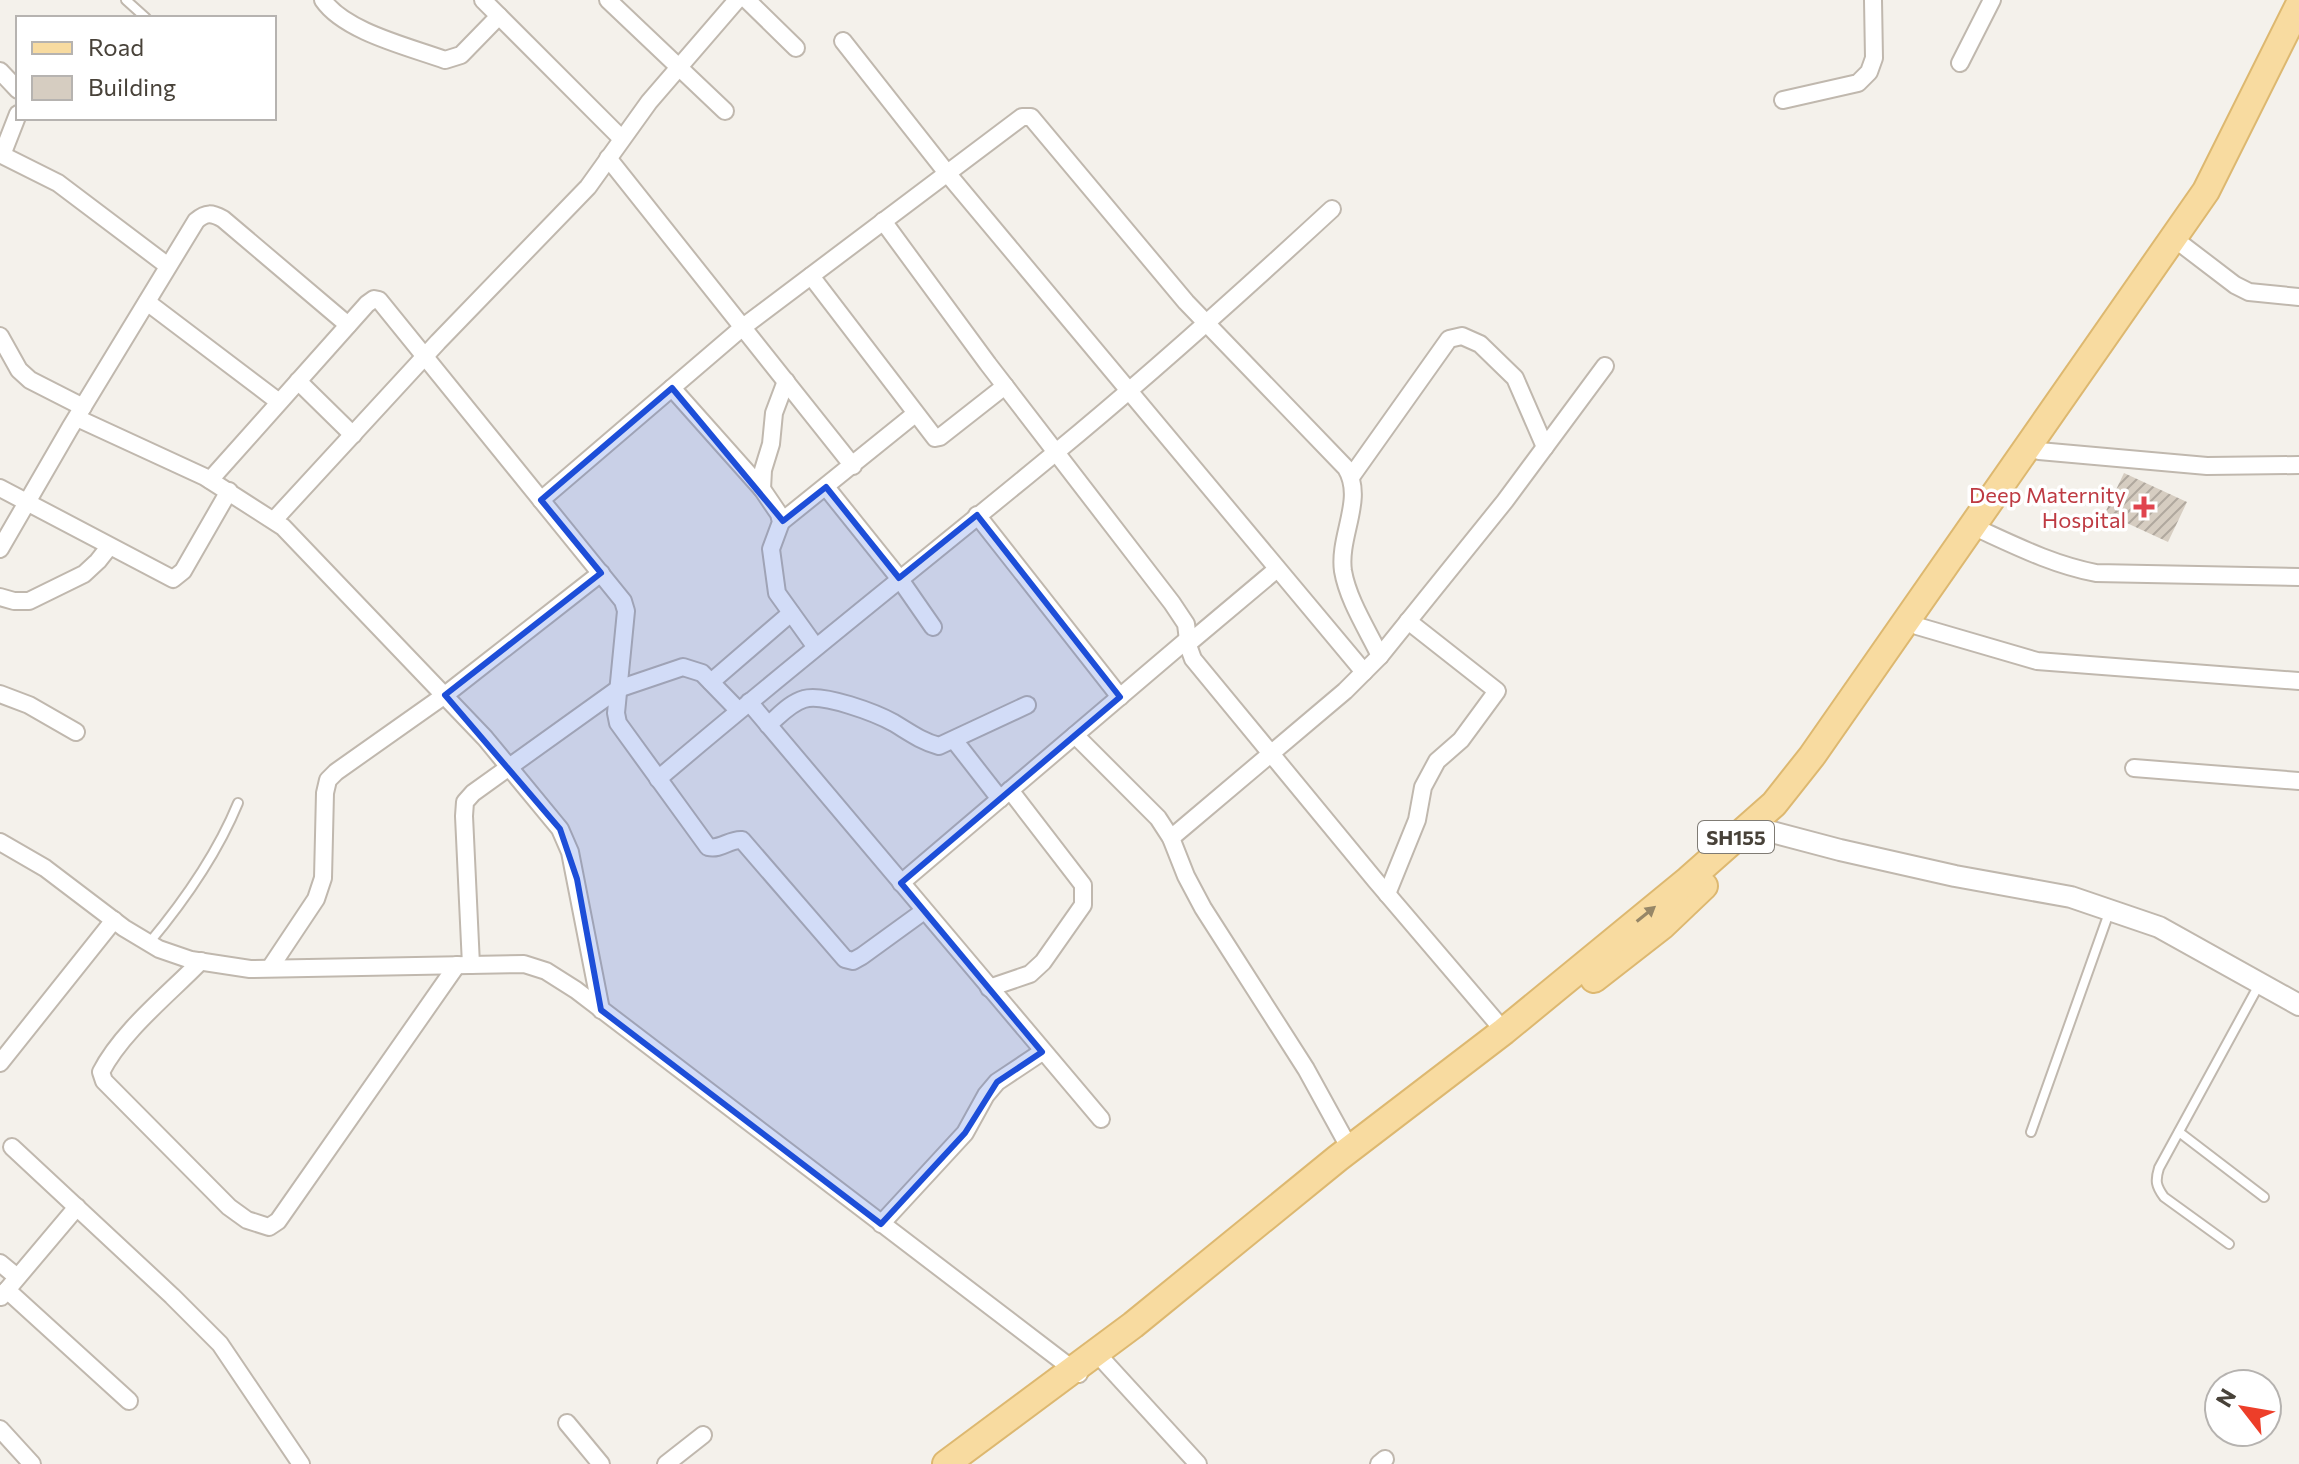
<svg xmlns="http://www.w3.org/2000/svg" width="2299" height="1464" font-family="Commissioner,sans-serif">
<style>
.building{fill:url(#building-hatch)}
.lines{fill:none;stroke-linecap:round;stroke-linejoin:round}
.service-casing{stroke:#c0b8ae;stroke-width:12}
.minor-casing{stroke:#c0b8ae;stroke-width:20}
.tertiary-casing{stroke:#c0b8ae;stroke-width:24}
.primary-casing{stroke:#ddb870;stroke-width:30}
.service{stroke:#fff;stroke-width:8}
.minor{stroke:#fff;stroke-width:16}
.tertiary{stroke:#fff;stroke-width:20}
.primary{stroke:#f8dba0;stroke-width:26}
.oneway{fill:#978767}
.marked{fill:#1d4ed8;fill-opacity:0.2;stroke:#1d4ed8;stroke-width:6;stroke-linejoin:round}
.health-dot{fill:#e0444e;stroke:#fff;stroke-width:3}
.labels{text-anchor:middle;dominant-baseline:central;stroke-width:7;stroke-linejoin:round;paint-order:stroke}
.shield{fill:#fff;stroke:#7f7b74;stroke-width:2}
.shield-label{font-size:20px;font-weight:bold;fill:#484239}
.health-label{font-size:22px;fill:#be3a42;stroke:#fff;text-anchor:end}
</style>
<defs>
<pattern id="building-hatch" width="6" height="6" patternUnits="userSpaceOnUse" patternTransform="scale(2)"><rect width="6" height="6" fill="#d6cdc1"/><path d="M-1 1l2-2M0 6l6-6M5 7l2-2" fill="none" stroke="#b0a89e"/></pattern>
</defs>
<rect width="100%" height="100%" fill="#f4f1eb"/>
<polygon class="building" points="2124,473 2187,502 2168,542 2105,513"/>
<g class="lines">
<g class="service-casing">
<g id="service">
<polyline points="126,0 146,18"/>
<path d="M149 943C185 900 217 854 238 803"/>
<polyline points="2031,1132 2110,910"/>
<polyline points="2179,1132 2264,1197"/>
<path d="M2229 1244 2164 1197C2156 1186 2155 1181 2159 1168L2260 983"/>
</g>
</g>
<g class="minor-casing">
<g id="minor">
<path d="M323 0C345 32 410 47 445 60L461 55 499 16"/>
<polyline points="483,0 621,138"/>
<polyline points="608,0 725,111"/>
<polyline points="747,0 796,48"/>
<polyline points="843,41 947,173 1364,672"/>
<polyline points="1960,63 1992,0"/>
<polyline points="0,71 18,90"/>
<polyline points="1783,100 1858,83 1869,72 1874,58 1873,0"/>
<polyline points="0,154 58,183 168,266"/>
<polyline points="2,155 18,114"/>
<polyline points="608,158 853,466"/>
<polyline points="883,221 988,364 1172,603 1186,624 1189,648 1193,659 1376,881 1504,1031"/>
<polyline points="2180,243 2235,285 2249,292 2299,297"/>
<polyline points="811,276 935,438 940,437 1005,386"/>
<polyline points="147,302 279,402"/>
<polyline points="0,336 19,370 30,380 83,407"/>
<polyline points="298,381 353,435"/>
<polyline points="672,388 762,489 779,514 781,522 771,549 777,593 815,646"/>
<polyline points="77,418 205,477 283,527 485,738 560,829 570,852 601,1010"/>
<polyline points="2039,451 2207,466 2299,465"/>
<polyline points="1351,477 1449,339 1462,336 1480,344 1515,378 1545,447"/>
<path d="M210 480 367 304 374 299 379 300 623 601 626 611 616 713 618 723 708 847C721 850 729 839 742 840L845 959 853 961 862 956 924 911"/>
<polyline points="826,487 899,578 933,627"/>
<polyline points="0,488 173,579 183,571 229,491"/>
<polyline points="762,489 763,470 771,444 774,413 786,381"/>
<path d="M541 500 743 327 1022 117H1031L1186 302 1346 468C1365 499 1338 536 1343 571 1348 600 1367 629 1380 656"/>
<polyline points="977,515 1120,697"/>
<polyline points="274,520 438,342 588,187 649,102 737,0"/>
<polyline points="781,522 915,414"/>
<path d="M1983 531C2020 548 2055 565 2096 573L2299 577"/>
<path d="M0 549 70 428 196 221C206 212 212 213 223 219L348 325"/>
<polyline points="0,597 14,601 29,601 84,574 98,561 109,547"/>
<polyline points="1917,626 2037,661 2299,681"/>
<polyline points="1189,643 1277,569"/>
<polyline points="711,682 791,613"/>
<polyline points="0,694 29,705 76,732"/>
<polyline points="749,702 1101,1119"/>
<path d="M768 725C779 716 790 703 804 699 823 693 876 713 894 723 909 732 921 741 939 746L1027 705"/>
<polyline points="1075,735 1158,818 1171,838 1186,876 1203,908 1306,1069 1350,1149"/>
<polyline points="954,740 1000,799"/>
<polyline points="2134,768 2299,781"/>
<path d="M658 779C788 668 923 562 1055 453 1150 375 1242 292 1332 209"/>
<polyline points="1171,838 1345,691 1380,656 1505,501 1605,366"/>
<polyline points="0,842 45,868 124,928 159,949 191,960 250,969 524,964 546,971 576,990 1079,1374"/>
<polyline points="901,883 1189,638"/>
<polyline points="1387,894 1417,820 1423,787 1437,761 1461,740 1497,691 1408,621"/>
<path d="M201 961C169 994 122 1031 101 1072L104 1081 229 1207 247 1220 269 1227 278 1221 457 965"/>
<polyline points="471,965 464,816 465,802 473,793 618,689 683,667 702,673 738,710"/>
<polyline points="270,968 316,899 323,878 325,793 328,780 336,772 445,695 601,573"/>
<polyline points="989,988 1030,974 1043,962 1083,905 1083,885 1010,790"/>
<polyline points="0,1063 114,920"/>
<polyline points="12,1147 172,1296 220,1344 301,1464"/>
<polyline points="881,1224 965,1133 986,1095 997,1082 1042,1052"/>
<polyline points="0,1263 17,1277"/>
<polyline points="7,1290 129,1401"/>
<polyline points="1,1297 77,1207"/>
<polyline points="1101,1358 1198,1464"/>
<polyline points="567,1423 601,1464"/>
<polyline points="0,1429 32,1464"/>
<polyline points="666,1464 703,1435"/>
<polyline points="1379,1464 1385,1459"/>
</g>
</g>
<g class="tertiary-casing">
<polyline id="tertiary" points="1749,826 1840,850 1955,876 2071,897 2159,927 2299,1005"/>
</g>
<g class="primary-casing">
<g id="primary">
<polyline points="1594,979 1662,926 1704,886"/>
<polyline points="946,1464 1133,1325 1338,1158 1504,1031 1688,880 1774,804 1812,756 2206,191 2299,5"/>
</g>
</g>
<use href="#service" class="service"/>
<use href="#minor" class="minor"/>
<use href="#tertiary" class="tertiary"/>
<use href="#primary" class="primary"/>
</g>
<defs><path id="oneway-solid" d="M-6-.8H1V-3.2L6.5 0L1 3.2V.8H-6Z" transform="scale(2)"/></defs>
<use class="oneway" href="#oneway-solid" transform="translate(1646 914) rotate(-39)"/>
<path class="marked" d="M672 388 783 521 826 487 899 578 977 515 1120 697 901 883 1042 1052 997 1082 965 1133 881 1224 601 1010 577 879 560 829 445 695 601 573 541 500Z"/>
<path class="health-dot" d="M2140 495h8v8h8v8h-8v8h-8v-8h-8v-8h8z"/>
<g class="labels">
<rect class="shield" x="1698" y="821" width="76" height="32" rx="6"/>
<g class="shield-label">
<text x="1736" y="837">SH155</text>
</g>
<g class="health-label">
<text x="2126" y="494">Deep Maternity<tspan x="2126" dy="25">Hospital</tspan></text>
</g>
</g>
<rect x="16" y="16" width="260" height="104" fill="#ffffff" stroke="#b6b3b0" stroke-width="2"/>
<rect x="32" y="42" width="40" height="12" fill="#f8dba0" stroke="#b6b3b0" stroke-width="2"/>
<text x="88" y="56" font-size="24" fill="#484239">Road</text>
<rect x="32" y="76" width="40" height="24" fill="#d6cdc1" stroke="#b6b3b0" stroke-width="2"/>
<text x="88" y="96" font-size="24" fill="#484239">Building</text>
<g transform="translate(2243 1408) rotate(301)"><circle r="38" fill="#ffffff" stroke="#b6b3b0" stroke-width="2"/>
<path d="M0-6L14 30L0 20L-14 30Z" fill="#ed3e29"/>
<text y="-12" font-size="22" font-weight="bold" text-anchor="middle" fill="#484239">N</text>
</g>
</svg>
